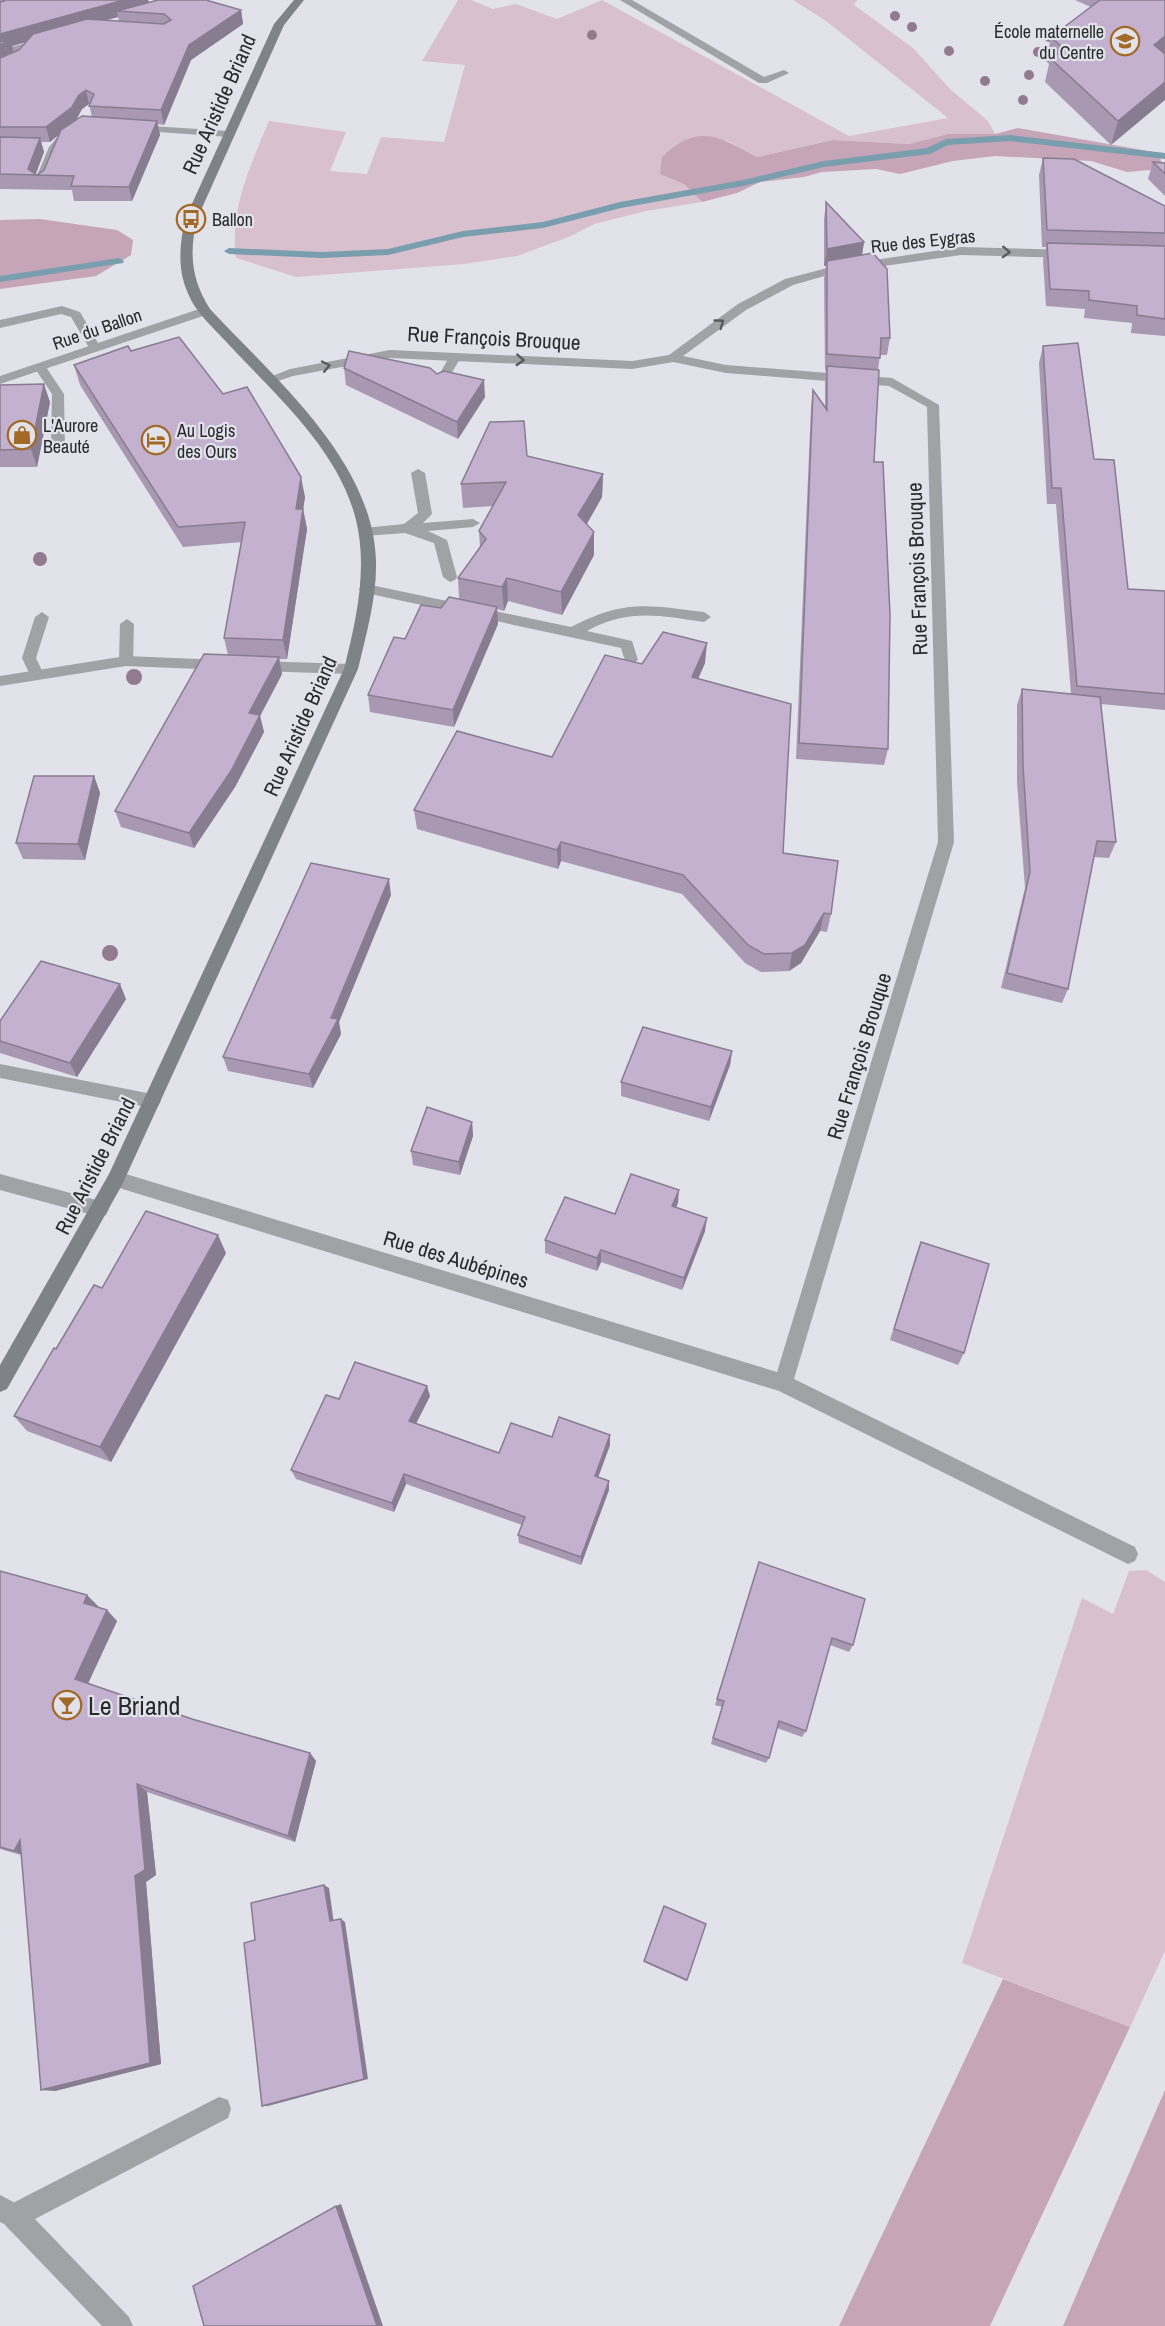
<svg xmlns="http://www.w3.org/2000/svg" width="1165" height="2326" font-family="'Archivo Narrow',sans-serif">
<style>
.green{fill:#d8c0ce}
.forest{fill:#c6a5b9}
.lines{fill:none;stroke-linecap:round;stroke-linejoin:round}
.stream{fill:#799eae;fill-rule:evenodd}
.lane{fill:#a0a2a5;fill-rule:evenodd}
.street{fill:#a0a2a5;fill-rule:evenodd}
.secondary{fill:#7f8287;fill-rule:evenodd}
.tree{fill:#937b8f}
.wall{fill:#a898b2;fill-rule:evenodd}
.shaded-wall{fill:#887c91}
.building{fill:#c3b1cf;stroke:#887c91;stroke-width:1.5}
.oneway{stroke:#595a5d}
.labels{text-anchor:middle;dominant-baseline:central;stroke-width:4.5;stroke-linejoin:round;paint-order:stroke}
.far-poi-label{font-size:18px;fill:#2a2a2d;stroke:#e2e2eb;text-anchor:start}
.far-street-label{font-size:18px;fill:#2a2a2d;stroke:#e2e2eb}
.street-label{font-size:21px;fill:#2a2a2d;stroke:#e2e2eb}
.near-poi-label{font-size:26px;fill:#2a2a2d;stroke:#e2e2eb;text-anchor:start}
</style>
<rect width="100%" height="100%" fill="#e2e2eb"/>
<g class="green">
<path d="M458 0H471L493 9 516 4 557 19 602 0 849 136 948 118 826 21 793 0H857L854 5 913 48 950 89 988 121 995 134H948L909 144 833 140 757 157 726 140 684 184 702 202 646 211 594 224 571 236 517 256 464 264 296 277 236 258C229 211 251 164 269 121L346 132 330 171 367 174 381 137 444 142 465 65 422 61Z"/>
<polygon points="1146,1570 1165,1582 1165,1951 1130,2027 962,1963 1082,1598 1113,1614 1129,1571"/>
</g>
<g class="forest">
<path d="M1018 128 1159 153 1163 169 1127 172 1091 161 995 156 953 161 900 174 876 169 822 172 804 177 760 182 737 193 702 202 684 184 660 174 662 157C698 123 718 136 757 157L833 140 909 144 948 134H995Z"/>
<polygon points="40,219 117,230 133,240 131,255 96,276 0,289 0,220"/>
<polygon points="1003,1979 1130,2027 990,2326 839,2326"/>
<polygon points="1165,2090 1165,2326 1063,2326"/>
</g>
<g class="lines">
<g class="stream">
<polygon points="1010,135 1165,153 1165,159 1010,141 948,145 930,154 824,167 743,186 621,208 543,228 463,237 388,255 322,258 229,254 224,251 229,248 322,252 388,249 463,231 543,222 620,202 743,180 824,161 927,148 946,139"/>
<polygon points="119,258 124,261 123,263 0,282 0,276"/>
</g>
<g class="lane">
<polygon points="620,0 632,0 764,77 784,70 789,73 767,83 759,83"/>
<polygon points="135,125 229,131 234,134 229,137 131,130 131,126"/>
<polygon points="65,128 74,130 59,148 46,180 38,180 36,178 49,147"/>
<polygon points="62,306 80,312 101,348 99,351 91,351 71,317 61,314 0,328 0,320"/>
<polygon points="455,353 461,357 443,388 439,389 435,388 433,385 451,354"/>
<polygon points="40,363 44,364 64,394 65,447 58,451 51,447 52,394 34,367"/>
<polygon points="418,469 425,473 432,514 423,523 473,519 480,523 473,527 428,531 447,540 457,577 455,580 450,582 443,577 434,543 405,533 365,536 358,532 365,528 404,524 418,513 411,473"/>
<path d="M366 584 571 627C624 599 648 605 704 612L711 617 704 622C659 616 630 608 587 631L632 641 638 660 631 665 626 664 621 648 361 592 359 589Z"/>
<polygon points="42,612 49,617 36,658 44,675 37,680 32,679 22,658 35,617"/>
<polygon points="127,619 134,624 133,661 126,666 119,661 120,624"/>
<polygon points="0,1064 152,1094 158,1096 161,1101 158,1106 152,1108 0,1078"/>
<polygon points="0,1174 100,1201 106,1203 109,1209 106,1215 100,1217 0,1190"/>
<polygon points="219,2097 228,2100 231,2109 228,2118 35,2219 129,2317 133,2326 102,2326 5,2225 1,2216 5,2207"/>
</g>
<g class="street">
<polygon points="45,38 49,39 49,43 0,56 0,50"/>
<polygon points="961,247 1068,250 1074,254 1068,258 961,255 835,273 793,285 746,310 683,356 726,365 892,378 939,405 954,842 794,1379 1135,1547 1138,1554 1135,1561 1128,1564 779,1391 116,1187 110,1185 107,1179 110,1173 116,1171 777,1372 938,842 927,407 889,386 726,373 673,362 632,369 390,358 293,376 269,384 263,380 290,369 390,350 632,361 669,355 738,304 785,279 835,266"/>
<polygon points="205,307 211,311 209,314 0,384 0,376"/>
<polygon points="126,656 223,660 230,665 223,670 126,666 0,686 0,676"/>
<polygon points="256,661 351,664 358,669 351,674 256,671 249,666"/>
<polygon points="0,2195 23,2207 27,2216 23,2225 14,2229 0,2222"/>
</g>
<path class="secondary" d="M294 0H304L284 25 197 219C189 253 191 279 210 309 274 378 373 460 376 561 377 597 366 635 358 669L122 1185 7 1389 0 1392V1365L109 1174 344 669C356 621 368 569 356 520 339 451 279 398 232 348 216 330 195 313 187 291 177 267 180 243 185 219L274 24Z"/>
</g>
<g class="tree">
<circle cx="895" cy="16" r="5"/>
<circle cx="912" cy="27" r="5"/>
<circle cx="592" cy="35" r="5"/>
<circle cx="1049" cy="37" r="5"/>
<circle cx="949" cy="51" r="5"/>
<circle cx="1038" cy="52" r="5"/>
<circle cx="1029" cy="75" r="5"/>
<circle cx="985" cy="81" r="5"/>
<circle cx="1023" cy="100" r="5"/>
<circle cx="40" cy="559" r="7"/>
<circle cx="134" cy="677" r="8"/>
<circle cx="110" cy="953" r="8"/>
</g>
<g class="wall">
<path d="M0 0H148L149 2 241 10 243 24 191 60 164 125 158 124 160 135 132 201H74L72 190 0 189ZM118 17 119 21 104 20ZM26 42 19 50 13 52 12 46ZM89 104 92 117 76 120 82 109ZM59 134 44 170 37 175 36 174 44 152 41 142H50Z"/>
<polygon points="1075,0 1165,0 1111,145 1045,82 1049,64 1046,61 1051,37 1091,7"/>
<polygon points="1043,158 1165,206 1165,336 1131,333 1132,323 1084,318 1085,309 1046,306 1043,260 1046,247 1042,247 1039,175"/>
<polygon points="1153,162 1165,163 1165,196 1148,179"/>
<polygon points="826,202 864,242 862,255 890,338 887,355 880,355 878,370 874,462 888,749 884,765 796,759 811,407 813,390 825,406 825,383 826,371 825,370 824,278 826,266 824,266 824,219"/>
<polygon points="1043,346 1094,459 1128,589 1165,591 1165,710 1101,704 1116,842 1109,858 1094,857 1068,989 1062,1003 1001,988 1025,888 1017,782 1017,705 1022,689 1071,694 1056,504 1047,504 1039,363"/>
<polygon points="131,351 223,394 305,497 303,509 307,529 287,659 279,659 282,674 260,716 264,732 235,787 194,848 121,827 115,811 228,655 224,638 242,542 183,547 80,385 74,365"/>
<polygon points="344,368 437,374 485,397 458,439 346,385"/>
<polygon points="0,385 50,402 37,467 0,467"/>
<polygon points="527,456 603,474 602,497 587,524 594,532 594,555 562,615 508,601 504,611 497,609 498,624 454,727 370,712 368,695 405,639 441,608 459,599 458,578 480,547 479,531 493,506 463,508 461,484"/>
<polygon points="705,663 698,679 783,853 831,914 827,932 820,931 801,963 789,971 761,972 745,963 682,894 561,861 558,869 417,829 414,810 552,757 642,664"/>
<polygon points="94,776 100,793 85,860 23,859 16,843"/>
<polygon points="391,895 339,1022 341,1034 313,1088 228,1071 223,1057"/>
<polygon points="126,999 77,1077 0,1053 0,1021"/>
<polygon points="732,1051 730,1065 709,1121 621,1096 621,1082"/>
<polygon points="472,1122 473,1136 460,1175 413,1165 411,1151"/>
<polygon points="678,1203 676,1207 705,1231 682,1290 601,1262 597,1271 545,1253 545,1240 615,1214"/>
<polygon points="921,1242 964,1353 958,1365 890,1340 916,1255"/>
<polygon points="226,1253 111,1462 27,1431 14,1416 56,1349 102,1288"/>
<polygon points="430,1396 416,1424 499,1453 552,1437 610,1445 598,1477 609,1490 581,1565 519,1543 518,1535 522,1525 406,1484 394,1512 296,1479 291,1470 339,1399"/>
<polygon points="759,1562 853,1645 849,1652 830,1645 806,1731 802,1737 777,1728 769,1758 766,1763 711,1744 722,1707 715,1705"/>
<polygon points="0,1571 98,1606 98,1607 117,1621 88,1683 192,1719 310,1753 316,1761 295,1842 147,1792 156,1875 146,1882 161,2064 55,2091 21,1855 0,1849"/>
<polygon points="664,1906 687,1980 686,1981 644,1962"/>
</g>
<g class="shaded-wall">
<polygon points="124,0 148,0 150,8 117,11 118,17 12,46 14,54 0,62 0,34"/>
<polygon points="241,10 243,24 191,60 164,125 161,110 189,45"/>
<polygon points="1165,36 1165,55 1154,45"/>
<polygon points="1165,82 1165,100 1111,145 1118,121"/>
<polygon points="86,90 89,104 82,109 75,122 50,142 46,127 79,95"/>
<polygon points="157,121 160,135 132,201 129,187"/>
<polygon points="40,138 44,152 35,175 28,169"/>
<polygon points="864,242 861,260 827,261 826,266 824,266 827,249"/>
<polygon points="484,380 485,397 458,439 457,422"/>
<polygon points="44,384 50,402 37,467 31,449"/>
<polygon points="603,474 602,497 578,539 578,515"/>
<polygon points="301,477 305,497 300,529 296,509"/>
<polygon points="303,509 307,529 287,659 283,640"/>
<polygon points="594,532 594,555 562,615 561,592"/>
<polygon points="507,578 508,601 504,611 502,587"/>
<polygon points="497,607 498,624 454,727 453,710"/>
<polygon points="707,643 705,663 690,697 692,677"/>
<polygon points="279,657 282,674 260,716 264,732 235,787 194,848 189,833 249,713"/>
<polygon points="94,776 100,793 85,860 78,844"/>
<polygon points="561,842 561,861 558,869 557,850"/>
<polygon points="389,879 391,895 339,1022 341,1034 313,1088 309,1074"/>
<polygon points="824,913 820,931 801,963 789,971 792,953"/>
<polygon points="120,984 126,999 77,1077 70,1063"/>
<polygon points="732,1051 730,1065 709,1121 711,1107"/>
<polygon points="472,1122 473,1136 460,1175 459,1162"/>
<polygon points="679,1190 678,1203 671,1219 672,1206"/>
<polygon points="707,1218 705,1231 682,1290 684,1278"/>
<polygon points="218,1235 226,1253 111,1462 100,1447"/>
<polygon points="601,1250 601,1262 597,1271 597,1258"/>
<polygon points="427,1386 430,1396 412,1431 409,1421"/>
<polygon points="610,1435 610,1445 595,1486 595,1476"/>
<polygon points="404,1474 406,1484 394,1512 392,1503"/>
<polygon points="609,1481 609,1490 581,1565 581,1557"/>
<polygon points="87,1595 98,1606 95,1614 84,1603"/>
<polygon points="107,1610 117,1621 86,1688 75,1679"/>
<polygon points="310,1753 316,1761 295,1842 288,1836"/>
<polygon points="137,1784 147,1792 156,1875 146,1882 161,2064 55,2091 41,2090 135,1876"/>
<polygon points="20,1840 27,1857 14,1851"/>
<polygon points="324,1885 329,1888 334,1924 330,1921"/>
<polygon points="341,1919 345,1922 368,2079 268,2106 262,2106"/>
<polygon points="341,2204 383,2326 377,2326 336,2206"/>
</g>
<g class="building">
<polygon points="3,0 124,0 0,34 0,2 4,1"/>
<polygon points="158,0 206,0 241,10 189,45 161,110 89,106 94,94 86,90 79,95 72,107 46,127 0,127 0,58 19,50 33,34 87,19 164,24 171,20 164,14 117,11"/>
<polygon points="1100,0 1165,0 1165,36 1154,45 1165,54 1165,82 1118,121 1051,59 1064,49 1051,37"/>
<polygon points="10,40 0,45 0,42"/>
<polygon points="82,116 157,121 129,187 71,186 74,176 0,174 0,137 40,138 28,169 37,175 44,170 61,130"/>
<polygon points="1043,158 1074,159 1165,206 1165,233 1047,230"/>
<polygon points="1153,162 1165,163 1165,174"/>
<polygon points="826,202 864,242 827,249"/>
<polygon points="1047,243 1165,246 1165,319 1137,315 1137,306 1089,300 1089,291 1050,289"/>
<polygon points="873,253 887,269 890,338 881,338 880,358 827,354 827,261"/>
<polygon points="179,337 223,394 247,387 301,477 296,509 303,509 283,640 224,638 245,522 178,527 74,365 128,346 131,351"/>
<polygon points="1078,343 1094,459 1114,460 1128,589 1165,591 1165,694 1077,686 1061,488 1052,488 1043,346"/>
<polygon points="349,351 430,368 437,374 444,371 484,380 457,422 344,368"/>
<polygon points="827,366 879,370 874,462 883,462 890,615 888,749 799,743 813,390 827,410"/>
<polygon points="44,384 31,449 0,450 0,385"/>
<polygon points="524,421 527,456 603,474 578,515 594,532 561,592 507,578 502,587 458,578 486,539 479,531 506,482 461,484 490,422"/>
<polygon points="449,597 497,607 453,710 368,695 394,637 405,639 421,605 441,608"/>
<polygon points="663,632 707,643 692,677 791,704 783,853 838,861 831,914 824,913 805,945 792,953 764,954 748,945 683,875 561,842 557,850 414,810 457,731 552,757 605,655 642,664"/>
<polygon points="204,654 279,657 249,713 260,715 231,771 189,833 115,811"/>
<polygon points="1022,689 1100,697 1116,842 1097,841 1068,989 1007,973 1030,872 1023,766"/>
<polygon points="34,776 94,776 78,844 16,843"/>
<polygon points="311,863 389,879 331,1018 338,1019 309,1074 223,1057"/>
<polygon points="41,961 120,984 70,1063 0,1041 0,1021"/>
<polygon points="643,1027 732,1051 711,1107 621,1082"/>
<polygon points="427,1107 472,1122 459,1162 411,1151"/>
<polygon points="631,1174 679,1190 672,1206 707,1218 684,1278 601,1250 597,1258 545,1240 565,1197 615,1214"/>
<polygon points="146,1211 218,1235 100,1447 14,1416 54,1348 56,1349 94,1285 102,1288"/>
<polygon points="921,1242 989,1264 964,1353 894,1329"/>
<polygon points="355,1362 427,1386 409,1421 499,1453 511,1423 552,1437 559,1417 610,1435 595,1476 609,1481 581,1557 518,1535 525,1517 404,1474 392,1503 291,1470 326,1395 339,1399"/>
<polygon points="759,1562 865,1599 853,1645 832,1638 806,1731 779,1721 769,1758 713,1738 724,1701 717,1699"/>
<polygon points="0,1571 87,1595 84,1603 107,1610 75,1679 192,1719 310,1753 288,1836 137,1784 145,1870 135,1876 150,2063 41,2090 20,1840 14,1851 0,1847"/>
<polygon points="324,1885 330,1921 341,1919 364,2079 262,2106 244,1943 255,1940 251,1903"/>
<polygon points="664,1906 706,1924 687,1980 644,1961"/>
<polygon points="336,2206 377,2326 204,2326 193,2286"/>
</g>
<defs><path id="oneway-chevron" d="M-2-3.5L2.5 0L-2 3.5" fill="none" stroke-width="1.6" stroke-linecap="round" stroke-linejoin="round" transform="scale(1.5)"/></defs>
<g class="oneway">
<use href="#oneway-chevron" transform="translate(1006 252) rotate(2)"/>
<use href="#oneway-chevron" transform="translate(720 323) rotate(-36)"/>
<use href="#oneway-chevron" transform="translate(520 360) rotate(3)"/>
<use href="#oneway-chevron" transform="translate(326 366) rotate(-12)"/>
</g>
<defs>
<g id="school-ring" transform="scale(1.5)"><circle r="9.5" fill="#e2e2eb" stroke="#a26927" stroke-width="1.5"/><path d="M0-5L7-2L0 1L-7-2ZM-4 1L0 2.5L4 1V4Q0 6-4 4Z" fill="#a26927"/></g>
<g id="bus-ring" transform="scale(1.5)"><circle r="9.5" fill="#e2e2eb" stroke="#a26927" stroke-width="1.5"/><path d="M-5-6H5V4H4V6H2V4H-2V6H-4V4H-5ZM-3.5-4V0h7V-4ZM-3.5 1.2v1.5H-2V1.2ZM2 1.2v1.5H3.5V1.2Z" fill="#a26927"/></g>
<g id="shop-ring" transform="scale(1.5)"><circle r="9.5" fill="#e2e2eb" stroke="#a26927" stroke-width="1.5"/><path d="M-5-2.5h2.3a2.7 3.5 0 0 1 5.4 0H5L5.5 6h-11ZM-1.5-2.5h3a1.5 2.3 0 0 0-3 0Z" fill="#a26927"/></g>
<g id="hotel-ring" transform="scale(1.5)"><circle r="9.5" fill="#e2e2eb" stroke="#a26927" stroke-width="1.5"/><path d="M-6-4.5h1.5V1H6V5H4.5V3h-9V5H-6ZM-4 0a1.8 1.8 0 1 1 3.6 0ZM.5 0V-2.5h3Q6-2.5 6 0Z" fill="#a26927"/></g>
<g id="bar-ring" transform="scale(1.5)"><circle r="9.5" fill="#e2e2eb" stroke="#a26927" stroke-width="1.5"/><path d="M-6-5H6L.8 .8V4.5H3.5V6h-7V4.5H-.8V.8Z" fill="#a26927"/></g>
</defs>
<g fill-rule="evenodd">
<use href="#school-ring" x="1125" y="41"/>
<use href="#bus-ring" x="191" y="219"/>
<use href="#shop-ring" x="22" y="435"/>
<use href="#hotel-ring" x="156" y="440"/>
<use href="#bar-ring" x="67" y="1705"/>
</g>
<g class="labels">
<g class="far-poi-label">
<text x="1104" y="31" text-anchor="end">École maternelle<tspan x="1104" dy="21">du Centre</tspan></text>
<text x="212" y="219">Ballon</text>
<text x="43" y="425">L'Aurore<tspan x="43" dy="21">Beauté</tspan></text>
<text x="177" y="430">Au Logis<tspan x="177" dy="21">des Ours</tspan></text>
</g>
<g class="far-street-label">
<text transform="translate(923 241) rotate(-6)">Rue des Eygras</text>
<text transform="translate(97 329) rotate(-19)">Rue du Ballon</text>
</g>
<g class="street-label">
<text transform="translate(219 104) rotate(-66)">Rue Aristide Briand</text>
<text transform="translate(494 338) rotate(3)">Rue François Brouque</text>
<text transform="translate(917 569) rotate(-92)">Rue François Brouque</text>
<text transform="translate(300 726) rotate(-66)">Rue Aristide Briand</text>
<text transform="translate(859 1056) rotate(-73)">Rue François Brouque</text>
<text transform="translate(95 1166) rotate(-63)">Rue Aristide Briand</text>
<text transform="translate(456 1259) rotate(17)">Rue des Aubépines</text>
</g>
<g class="near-poi-label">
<text x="88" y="1705">Le Briand</text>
</g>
</g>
</svg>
